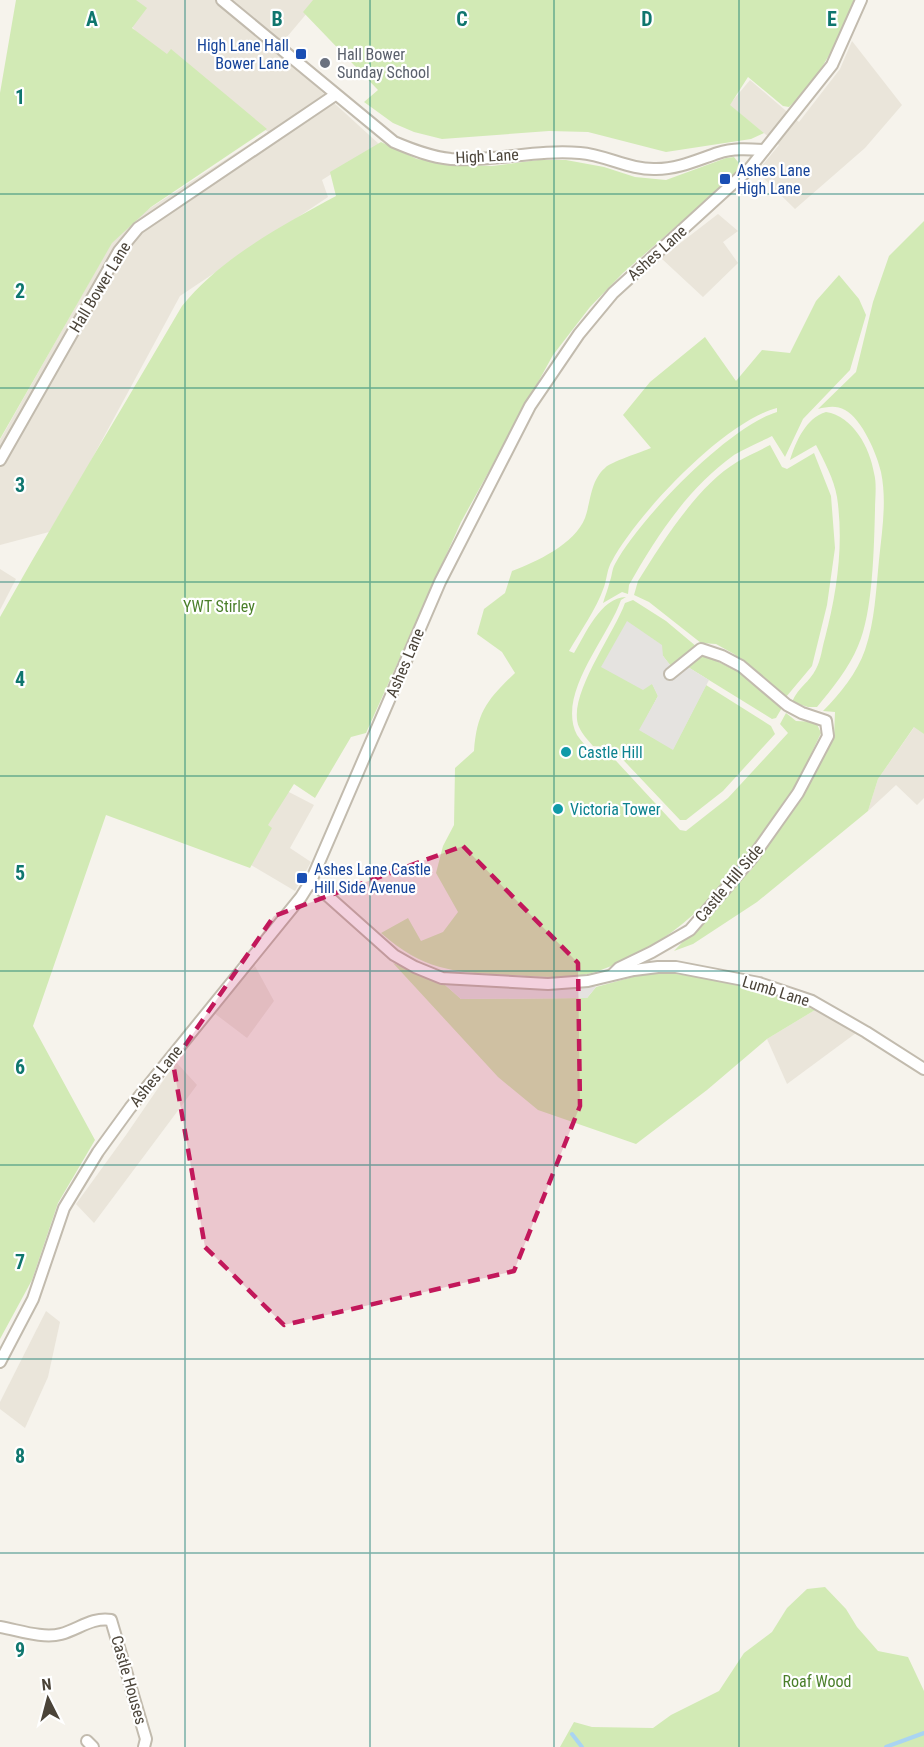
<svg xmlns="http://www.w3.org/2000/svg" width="924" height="1747" font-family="'Roboto Condensed',sans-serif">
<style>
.residential{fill:#eae5da}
.green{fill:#d2eab5}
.parking{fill:#e5e3e0}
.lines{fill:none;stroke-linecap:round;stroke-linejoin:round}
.stream{stroke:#a9d4f2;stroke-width:4}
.street-casing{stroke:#c2bbae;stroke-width:14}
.street{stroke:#fff;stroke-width:10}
.marked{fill:#c2185b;fill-opacity:0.2;stroke:#c2185b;stroke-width:4.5;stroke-dasharray:12 8;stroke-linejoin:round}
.grid{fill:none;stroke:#0f766e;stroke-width:1.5;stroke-opacity:0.55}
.transit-dot{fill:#1a4fb4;stroke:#fff;stroke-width:2}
.worship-dot{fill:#6b7280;stroke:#fff;stroke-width:2}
.culture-dot{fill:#0f9aa8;stroke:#fff;stroke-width:2}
.labels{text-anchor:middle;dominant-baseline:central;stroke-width:4.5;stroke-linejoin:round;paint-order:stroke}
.transit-label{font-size:16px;fill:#164399;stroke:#fff;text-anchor:start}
.worship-label{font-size:16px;fill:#5b616d;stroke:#fff;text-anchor:start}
.street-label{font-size:16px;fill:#4b4439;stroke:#fff}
.park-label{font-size:16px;fill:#4a7f2a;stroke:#fff}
.culture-label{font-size:16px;fill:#0d838f;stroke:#fff;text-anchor:start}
.grid-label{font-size:20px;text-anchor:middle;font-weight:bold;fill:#0f766e;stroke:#fff;stroke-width:4.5;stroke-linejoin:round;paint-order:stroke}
</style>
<rect width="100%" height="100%" fill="#f6f3ec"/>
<g class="residential">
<polygon points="116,0 318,0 276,50 379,144 322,180 328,197 180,296 87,468 49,532 0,545 0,440 113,240 141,214 268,132 135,31"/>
<polygon points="852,41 902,105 865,148 795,209 757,172 779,145 729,105 750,80 799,122 840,69"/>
<polygon points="718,214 738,231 723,242 738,263 703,297 661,258"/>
<polygon points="0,569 16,579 0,610"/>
<polygon points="915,726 924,734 924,798 917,805 896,785 868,811 878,779"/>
<polygon points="287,791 314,805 290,848 311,862 295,891 246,862"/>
<polygon points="255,966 274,1001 247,1038 214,1013"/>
<polygon points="815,1010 856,1033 787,1084 767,1039"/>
<polygon points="176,1062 197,1085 94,1223 76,1204 126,1135"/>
<polygon points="46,1311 60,1322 48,1377 25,1428 0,1409 0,1402"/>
</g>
<g class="green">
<polygon points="16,0 136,0 147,8 132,28 167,54 171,49 267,129 151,207 112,243 0,439 0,93"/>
<path d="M313 0H854C839 39 821 78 789 107L783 106 748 77 730 105 764 133 751 139 666 152 588 132 549 131 442 139 414 132 393 123 364 102 378 90 303 12Z"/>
<path d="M381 142 417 159 451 164 492 166 538 160H566L604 167 635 177 666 180 726 158 734 157 738 162 739 168 732 177 623 273 590 307 553 355 461 522 366 733 351 737 315 798 294 784 268 825 272 828 250 868 106 815 33 1026 95 1140 58 1203 32 1280 0 1339V617C59 512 122 409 182 306 222 257 281 226 336 196L330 172Z"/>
<path d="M924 221V734L914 727 878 779 868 811 757 902 693 944 674 951 752 869 802 797 834 738 835 712 823 711C840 694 857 673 865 650 875 621 876 590 879 560 882 531 887 501 881 472 877 454 862 419 845 410 836 405 827 407 818 409L856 372 873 302 889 256Z"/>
<path d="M839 275 859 299 866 315 850 370 803 419 785 457 772 436C760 442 746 448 734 455 688 488 656 537 629 585L628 594 622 592 603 603C605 596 608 589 610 581 612 576 612 569 615 564 639 519 728 427 777 412V408C725 421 637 514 612 561 607 569 607 578 604 587 596 610 581 630 569 651L574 653C585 635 601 597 626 597L621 600C608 638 556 694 577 735 581 741 587 747 592 753L606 750 680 830 686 831 728 798 788 733 780 724 786 713 796 721 816 722 821 733C812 751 805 769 795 787 788 801 777 815 767 828 724 890 674 945 601 970 572 981 536 976 506 975 452 972 423 970 381 933L408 918 421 941 443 932 458 912 436 873 443 846 454 825 455 768 474 751C477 712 487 700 515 673L502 652 477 634 484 609 505 593 512 571C536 562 575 544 585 518 591 502 590 481 605 468 610 462 642 452 651 448L623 415 650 382 705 337 736 381 762 350 790 353 816 301Z"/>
<path d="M826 412C853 416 870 448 874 473 877 484 875 498 875 510 874 547 873 613 858 646 849 668 832 689 817 707H808L792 702C799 686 809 683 816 669 821 660 822 648 825 638 837 592 844 544 837 497 834 479 824 461 816 445L790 460C796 441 806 418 826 412Z"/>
<path d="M770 445 782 467 787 469 814 453 831 496 835 548 827 605 812 666 786 697 734 654 716 644 701 643 649 602 634 595 638 581C662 543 697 486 737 462 747 456 759 451 770 445Z"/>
<path d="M633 600 666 621 697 647 704 655 737 671 783 706 776 718 772 719 683 664 670 665 663 656 652 683 658 696 640 730 673 749 706 685 771 726 775 734 723 791 686 820H680L611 747 593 746C588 740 582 734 579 727 566 697 614 634 625 603Z"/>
<polygon points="393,963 444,984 461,999 587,998 596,987 655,971 718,980 762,991 815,1010 767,1039 707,1090 636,1144 538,1110 498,1077"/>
<polygon points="825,1587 846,1609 857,1627 878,1651 908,1657 924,1691 924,1747 560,1747 574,1722 592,1727 653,1728 671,1715 719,1691 744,1653 772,1632 787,1608 807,1589"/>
</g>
<g class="parking">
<polygon points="627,621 662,645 663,656 670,665 683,664 709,680 673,750 639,730 658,696 652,684 643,690 601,667"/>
<polygon points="444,984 514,986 589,985 596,987 587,998 461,999"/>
</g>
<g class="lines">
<g class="stream">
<polyline points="572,1734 582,1747"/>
<polyline points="886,1747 924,1733"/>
</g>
<g class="street-casing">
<g id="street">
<path d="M222 0 394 142C413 150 431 157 451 159 494 162 537 149 580 153 606 155 630 170 656 169 678 169 697 160 718 153 733 148 748 149 764 150"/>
<polyline points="0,460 119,251 138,228 335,95"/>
<polyline points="311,881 394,955 415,967 442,978 548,984 588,981 634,970 658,967 676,967 759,983 812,1001 866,1032 924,1069"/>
<polyline points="613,974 619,968 652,952 690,930 752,858 798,793 828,736 826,721 802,713 787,705 741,666 722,656 701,649 670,674"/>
<polyline points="0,1362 33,1299 64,1208 98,1152 130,1108 301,897 311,881 440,582 530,406 579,334 613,293 750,168 832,65 861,0"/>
<path d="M0 1627C18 1630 43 1639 61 1634 79 1629 92 1617 111 1620L146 1739 144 1747"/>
<polyline points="87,1741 93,1747"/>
</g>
</g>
<use href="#street" class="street"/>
</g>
<path class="marked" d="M463 846 578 963 580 1106 514 1271 284 1325 205 1247 173 1063 274 916Z"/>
<path class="grid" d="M185 0V1747M370 0V1747M554 0V1747M739 0V1747M0 194H924M0 388H924M0 582H924M0 776H924M0 971H924M0 1165H924M0 1359H924M0 1553H924"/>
<g class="transit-dot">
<rect x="295" y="48" width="12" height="12" rx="3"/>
<rect x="719" y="173" width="12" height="12" rx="3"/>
<rect x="296" y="872" width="12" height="12" rx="3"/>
</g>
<circle class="worship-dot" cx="325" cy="63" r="6"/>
<g class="culture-dot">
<circle cx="566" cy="752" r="6"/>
<circle cx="558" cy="809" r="6"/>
</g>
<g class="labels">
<g class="transit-label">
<text x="289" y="45" text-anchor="end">High Lane Hall<tspan x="289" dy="18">Bower Lane</tspan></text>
<text x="737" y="170">Ashes Lane<tspan x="737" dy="18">High Lane</tspan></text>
<text x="314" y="869">Ashes Lane Castle<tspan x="314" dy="18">Hill Side Avenue</tspan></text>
</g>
<g class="worship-label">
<text x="337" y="54">Hall Bower<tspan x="337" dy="18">Sunday School</tspan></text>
</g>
<g class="street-label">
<text transform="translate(487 156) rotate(-3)">High Lane</text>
<text transform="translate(657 253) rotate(-42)">Ashes Lane</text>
<text transform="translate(100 287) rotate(-59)">Hall Bower Lane</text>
<text transform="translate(405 663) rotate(-67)">Ashes Lane</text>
<text transform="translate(729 883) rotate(-50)">Castle Hill Side</text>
<text transform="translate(776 991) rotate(17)">Lumb Lane</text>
<text transform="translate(156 1076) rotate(-51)">Ashes Lane</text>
<text transform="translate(129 1680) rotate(74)">Castle Houses</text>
</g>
<g class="park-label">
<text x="219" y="606">YWT Stirley</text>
<text x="817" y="1681">Roaf Wood</text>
</g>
<g class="culture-label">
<text x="578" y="752">Castle Hill</text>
<text x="570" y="809">Victoria Tower</text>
</g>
</g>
<g class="grid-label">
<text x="92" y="26">A</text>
<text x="277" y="26">B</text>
<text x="462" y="26">C</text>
<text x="647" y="26">D</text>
<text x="832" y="26">E</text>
<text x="20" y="104">1</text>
<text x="20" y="298">2</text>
<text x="20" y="492">3</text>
<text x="20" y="686">4</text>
<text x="20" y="880">5</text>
<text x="20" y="1074">6</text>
<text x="20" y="1269">7</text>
<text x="20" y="1463">8</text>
<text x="20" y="1657">9</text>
</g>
<g transform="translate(48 1699) rotate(354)" stroke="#ffffff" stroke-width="4.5" paint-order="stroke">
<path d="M0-4.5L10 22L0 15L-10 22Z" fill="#4b4439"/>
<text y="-9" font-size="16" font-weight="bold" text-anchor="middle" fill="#4b4439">N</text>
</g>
</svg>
